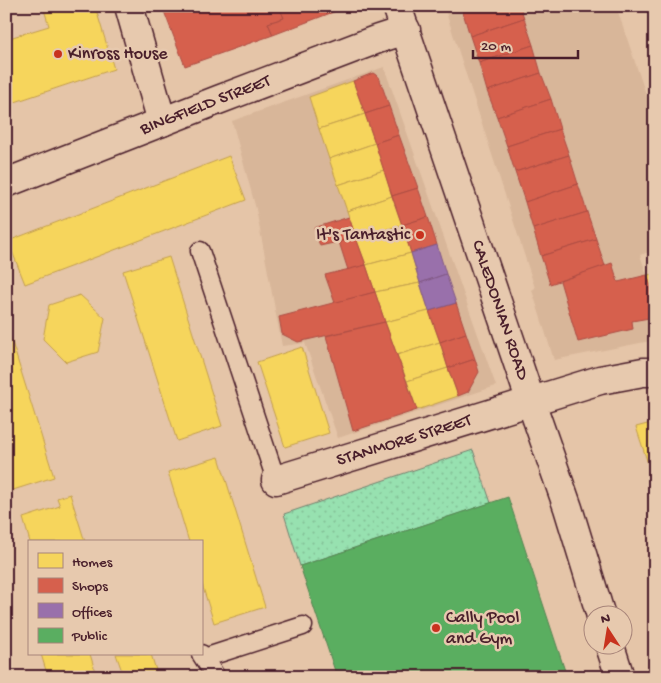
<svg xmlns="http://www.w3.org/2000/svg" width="661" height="683" font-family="'Gochi Hand',sans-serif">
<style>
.built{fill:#d8b699}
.garden{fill:url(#garden-dots);stroke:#70806e}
.homes{fill:#f6d55c;stroke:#c29e4d}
.shops{fill:#d6604d;stroke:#ac4c43}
.offices{fill:#9970ab;stroke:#815885}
.public{fill:#5aae61;stroke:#558351}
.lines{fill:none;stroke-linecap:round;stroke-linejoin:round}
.service-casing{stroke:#4a1f2b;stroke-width:21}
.minor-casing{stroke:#4a1f2b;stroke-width:31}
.primary-casing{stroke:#4a1f2b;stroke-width:31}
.service{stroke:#e7c9ae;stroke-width:18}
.minor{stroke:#e7c9ae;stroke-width:28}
.primary{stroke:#e7c9ae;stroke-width:28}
.poi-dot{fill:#c8321e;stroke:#e7c9ae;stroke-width:2}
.labels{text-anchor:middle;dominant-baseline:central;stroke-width:5;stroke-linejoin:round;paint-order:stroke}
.poi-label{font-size:18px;fill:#4a1f2b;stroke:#e7c9ae;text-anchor:start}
.street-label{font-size:18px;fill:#4a1f2b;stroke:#e7c9ae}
</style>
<defs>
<pattern id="garden-dots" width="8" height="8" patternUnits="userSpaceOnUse" patternTransform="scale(1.25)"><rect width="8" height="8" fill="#97e1b0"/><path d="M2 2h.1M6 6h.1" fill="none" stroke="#84c198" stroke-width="1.8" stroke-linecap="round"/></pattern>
</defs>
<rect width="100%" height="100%" fill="#e5c5a8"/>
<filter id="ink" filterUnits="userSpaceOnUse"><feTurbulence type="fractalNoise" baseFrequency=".02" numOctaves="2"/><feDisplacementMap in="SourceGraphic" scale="10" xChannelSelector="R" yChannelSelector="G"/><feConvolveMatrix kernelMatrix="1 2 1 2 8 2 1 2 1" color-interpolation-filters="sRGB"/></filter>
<g filter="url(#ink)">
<g class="built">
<polygon points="444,6 616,6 655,121 655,250 640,255 655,298 655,340 554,360 532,290 535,288"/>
<polygon points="384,67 496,386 338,438 305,343 282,346 256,209 232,121"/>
</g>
<polygon class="garden" points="473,450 491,503 300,566 284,514"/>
<g class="homes">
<polygon points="43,6 95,6 114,69 6,105 6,39 49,26"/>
<polygon points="353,81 365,114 319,129 309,97"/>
<polygon points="365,114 375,143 329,159 319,129"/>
<polygon points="375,143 384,170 338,185 329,159"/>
<polygon points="229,156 246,200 25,284 8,241"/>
<polygon points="384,170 392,196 347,211 338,185"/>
<polygon points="392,196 402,225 356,238 347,211"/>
<polygon points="402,225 411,253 366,265 356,238"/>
<polygon points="411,253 420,283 375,292 366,265"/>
<polygon points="169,257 222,426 177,441 123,271"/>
<polygon points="655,274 655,298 647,275"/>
<polygon points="420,283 429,311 385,322 375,292"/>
<polygon points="80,295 105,318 98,352 66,362 43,339 49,305"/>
<polygon points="429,311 440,342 397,355 385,322"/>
<polygon points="6,323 54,477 10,491 6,480"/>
<polygon points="440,342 448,368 407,381 397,355"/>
<polygon points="302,347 329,433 285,447 257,362"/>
<polygon points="448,368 458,396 417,410 407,381"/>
<polygon points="655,422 655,485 636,427"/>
<polygon points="219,457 265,607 214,623 201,581 201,542 189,542 168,472"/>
<polygon points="70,494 85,542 30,542 23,518 60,506 57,498"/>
<polygon points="41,654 90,654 97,677 48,677"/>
<polygon points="116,654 151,654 158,677 124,677"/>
</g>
<g class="shops">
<polygon points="162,6 279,6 284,18 268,23 273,35 185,66"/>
<polygon points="279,6 349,6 273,35 268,23 284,18"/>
<polygon points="461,6 520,6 524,18 470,36"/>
<polygon points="524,18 533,45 479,63 470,36"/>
<polygon points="533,45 541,73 487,91 479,63"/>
<polygon points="373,73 379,77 389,106 365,114 353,81"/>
<polygon points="541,73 551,99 497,117 487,91"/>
<polygon points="551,99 560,129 507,146 497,117"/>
<polygon points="389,106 399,135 375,143 365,114"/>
<polygon points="560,129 569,155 515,172 507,146"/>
<polygon points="399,135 418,188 392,196 375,143"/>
<polygon points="569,155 578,184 525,202 515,172"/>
<polygon points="578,184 587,212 533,229 525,202"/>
<polygon points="418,188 428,217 402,225 392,196"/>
<polygon points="587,212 596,239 541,256 533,229"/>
<polygon points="349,217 356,238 320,246 314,228"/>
<polygon points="428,217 437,245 411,253 402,225"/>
<polygon points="356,238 366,265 348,270 339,242"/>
<polygon points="596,239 605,266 550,284 541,256"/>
<polygon points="612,263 618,282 647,275 655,298 655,317 632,321 633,329 578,342 560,281"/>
<polygon points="366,265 375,292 335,303 325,275"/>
<polygon points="375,292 385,322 298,342 282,334 279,317"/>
<polygon points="456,303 466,333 440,342 429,311"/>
<polygon points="385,322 417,410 353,431 326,336"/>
<polygon points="466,333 475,359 448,368 440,342"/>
<polygon points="475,359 479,372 468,392 458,396 448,368"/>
</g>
<g class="offices">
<polygon points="437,245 446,274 420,283 411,253"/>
<polygon points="446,274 456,303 429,311 420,283"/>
</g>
<polygon class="public" points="508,497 567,677 337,677 300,566"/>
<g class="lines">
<g class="service-casing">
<g id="service">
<polyline points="200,251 276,480"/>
<polyline points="201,654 216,677"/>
<polyline points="204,658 303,626"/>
</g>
</g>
<g class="minor-casing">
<g id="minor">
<polyline points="129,6 162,122"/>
<path id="s1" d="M6 183 218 100 378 39 406 30"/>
<path id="s2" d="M276 480 600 380 643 372H655"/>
</g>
</g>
<g class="primary-casing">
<g id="primary">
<path id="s3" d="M397 6 531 402 568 508 601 616"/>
<polyline points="610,646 620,677"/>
</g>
</g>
<use href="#service" class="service"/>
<use href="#minor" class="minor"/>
<use href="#primary" class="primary"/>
</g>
</g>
<g class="poi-dot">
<circle cx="58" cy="54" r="5"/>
<circle cx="420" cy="235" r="5"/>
<circle cx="436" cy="628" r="5"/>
</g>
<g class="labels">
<g class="poi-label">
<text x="68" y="54">Kinross House</text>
<text x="410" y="235" text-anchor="end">It's Tantastic</text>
<text x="446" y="618">Cally Pool<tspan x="446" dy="21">and Gym</tspan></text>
</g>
<g class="street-label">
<text stroke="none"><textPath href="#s1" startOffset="214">BINGFIELD STREET</textPath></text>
<text stroke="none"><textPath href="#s3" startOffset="321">CALEDONIAN ROAD</textPath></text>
<text stroke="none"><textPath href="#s2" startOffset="134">STANMORE STREET</textPath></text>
</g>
</g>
<rect width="661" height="683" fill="none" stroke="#e7c9ae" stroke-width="25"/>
<rect x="12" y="12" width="636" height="658" fill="none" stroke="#4a1f2b" stroke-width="2" filter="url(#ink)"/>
<rect x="28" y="540" width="175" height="115" fill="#e7c9ae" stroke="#a8857a"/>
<rect x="38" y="553" width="25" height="15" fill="#f6d55c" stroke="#a8857a"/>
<text x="72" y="566" font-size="15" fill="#4a1f2b">Homes</text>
<rect x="38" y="578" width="25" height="15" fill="#d6604d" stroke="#a8857a"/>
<text x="72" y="590" font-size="15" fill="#4a1f2b">Shops</text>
<rect x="38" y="603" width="25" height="15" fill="#9970ab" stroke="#a8857a"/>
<text x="72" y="616" font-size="15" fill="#4a1f2b">Offices</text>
<rect x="38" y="628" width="25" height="15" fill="#5aae61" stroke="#a8857a"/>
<text x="72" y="640" font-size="15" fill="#4a1f2b">Public</text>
<g transform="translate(608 630) rotate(348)"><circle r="24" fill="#e7c9ae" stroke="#a8857a"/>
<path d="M0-4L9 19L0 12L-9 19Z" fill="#c8321e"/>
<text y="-8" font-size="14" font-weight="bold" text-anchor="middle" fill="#4a1f2b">N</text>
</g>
<path d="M473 50v8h105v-8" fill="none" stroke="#4a1f2b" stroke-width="2.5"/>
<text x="481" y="50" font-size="15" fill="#4a1f2b" stroke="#e7c9ae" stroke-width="4" paint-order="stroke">20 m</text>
</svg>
